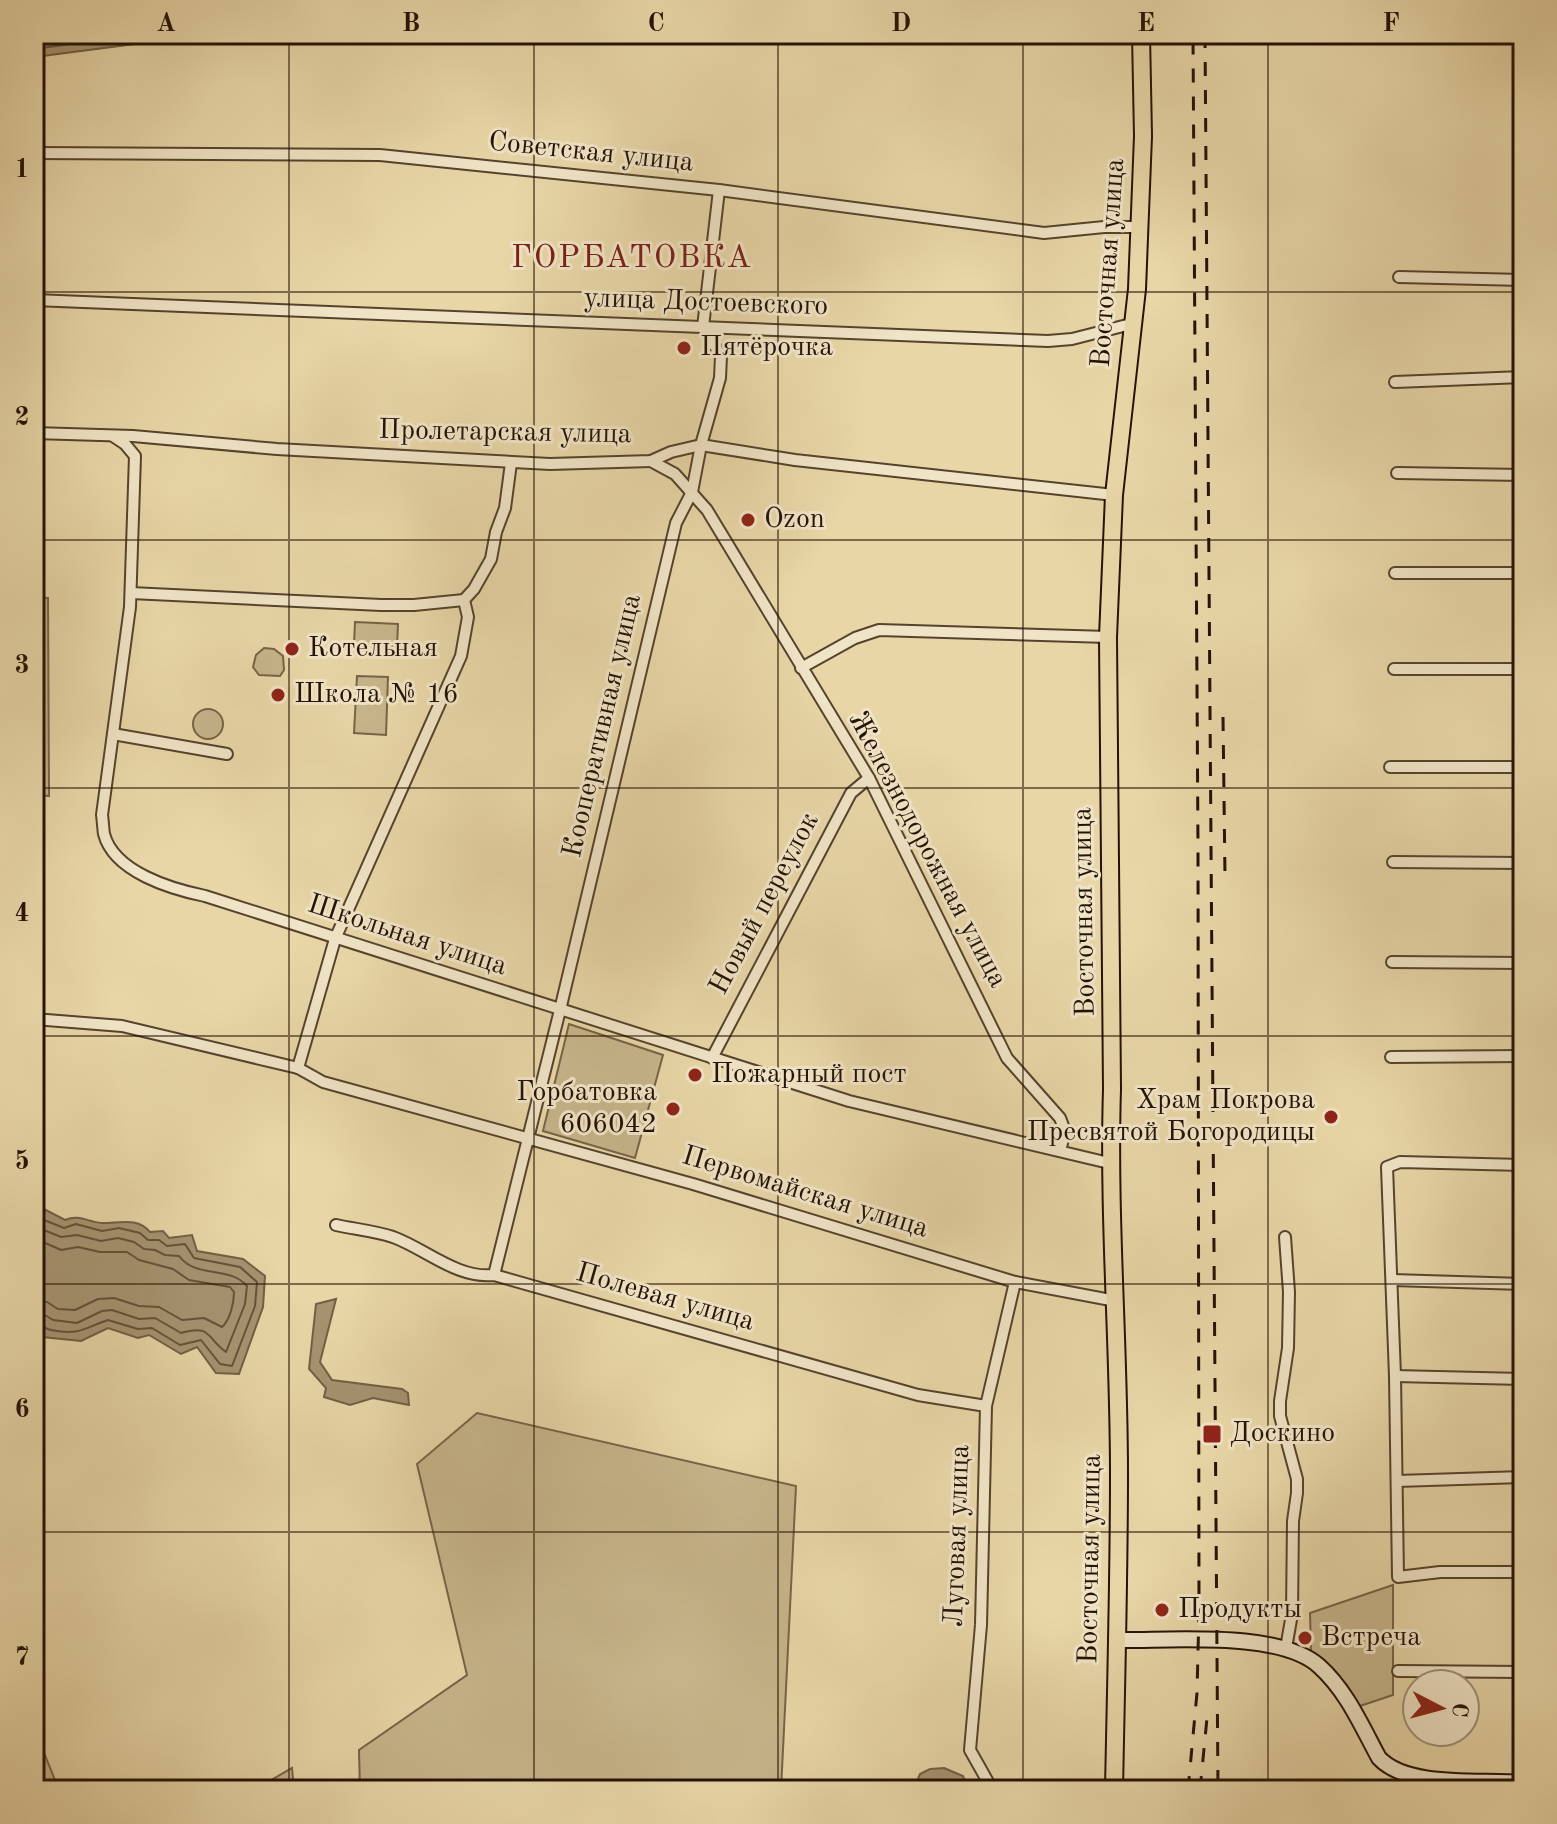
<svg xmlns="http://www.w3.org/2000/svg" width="1557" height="1824" font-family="'Old Standard TT',serif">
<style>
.green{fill:#c7b58b;stroke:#766448;stroke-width:2}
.water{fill:#a59370;stroke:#715f45;stroke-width:2}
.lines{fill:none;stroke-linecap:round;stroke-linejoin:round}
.shore{stroke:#64523a;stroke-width:2}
.street-casing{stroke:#55432d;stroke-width:14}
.secondary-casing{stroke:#241204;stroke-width:18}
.primary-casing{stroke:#241204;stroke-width:20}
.street{stroke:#f0e4c6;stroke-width:10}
.secondary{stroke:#f0e4c6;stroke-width:14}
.primary{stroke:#e8d6a7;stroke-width:16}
.rail{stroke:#241204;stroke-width:3;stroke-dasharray:14 14;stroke-linecap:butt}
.grid{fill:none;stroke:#241204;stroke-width:2;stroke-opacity:0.55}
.poi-dot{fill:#8f2418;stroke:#f0e4c6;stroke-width:3}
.labels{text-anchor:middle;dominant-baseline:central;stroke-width:6;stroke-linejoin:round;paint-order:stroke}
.street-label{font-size:28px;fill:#241204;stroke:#f0e4c6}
.poi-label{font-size:28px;fill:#241204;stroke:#f0e4c6;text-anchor:start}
.quarter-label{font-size:32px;letter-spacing:2px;fill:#7a1f14;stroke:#f0e4c6}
.neatline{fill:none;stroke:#241204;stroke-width:3}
.grid-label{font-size:26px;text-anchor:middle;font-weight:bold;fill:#241204}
</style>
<rect width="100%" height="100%" fill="#e8d6a7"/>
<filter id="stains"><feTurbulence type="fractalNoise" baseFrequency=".0025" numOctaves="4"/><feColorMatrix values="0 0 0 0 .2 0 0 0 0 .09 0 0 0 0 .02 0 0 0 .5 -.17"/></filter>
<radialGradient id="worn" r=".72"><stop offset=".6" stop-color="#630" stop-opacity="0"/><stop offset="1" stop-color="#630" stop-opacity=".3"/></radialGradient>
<g class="green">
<polygon points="34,597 48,598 49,796 34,794"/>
<polygon points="355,622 398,624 397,646 354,644"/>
<polygon points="264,648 274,649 283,656 284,670 280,676 259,675 253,667 256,655"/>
<polygon points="357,676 388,677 386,735 354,733"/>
<circle cx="208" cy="724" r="15"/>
<polygon points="569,1024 663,1055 635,1158 543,1131"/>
<polygon points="477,1413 796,1486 781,1790 360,1790 359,1750 467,1675 417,1464"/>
<polygon points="1393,1585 1393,1695 1357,1707 1334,1670 1311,1652 1310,1613"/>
<polygon points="34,1728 59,1790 34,1790"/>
<polygon points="292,1768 294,1790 254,1790"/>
</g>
<g class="water">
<polygon points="34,34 212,34 34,57"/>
<polygon points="876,34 944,34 906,44"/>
<path d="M40 1207 65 1220C80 1214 87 1222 102 1223 120 1223 138 1217 150 1232L163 1231 169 1238 192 1235 197 1251 243 1259 265 1276 263 1307 239 1374 216 1373 197 1347 181 1354 149 1335 138 1338 108 1328 81 1341 42 1337 34 1326V1209Z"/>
<polygon points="336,1299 320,1362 332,1380 402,1389 408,1393 409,1405 373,1398 350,1405 324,1397 326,1388 309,1369 316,1304"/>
<polygon points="944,1768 963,1776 969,1790 922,1790 917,1781 920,1774 930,1769"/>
</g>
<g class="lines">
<g class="shore">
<polyline points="34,49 144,34"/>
<path d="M34 1216 64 1228 76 1224 102 1231 119 1228 140 1233 148 1240H159L167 1246 185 1244 194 1258 240 1267 257 1282 255 1306 232 1366 220 1364 201 1340 180 1345 152 1328 138 1329 108 1320C84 1328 80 1336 51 1330 44 1329 42 1324 34 1323"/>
<path d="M34 1226 61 1237 77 1235 101 1241 118 1238 134 1242 144 1249 155 1250 165 1255 179 1256C196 1279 229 1265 247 1286L245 1304 226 1352C206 1338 212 1324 181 1333L155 1318 139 1319 112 1310 102 1311 77 1323 53 1320 43 1314 34 1313"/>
<path d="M34 1238 61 1250 78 1247 100 1252H127L139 1260 173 1269 189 1280 230 1287 234 1292C234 1303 230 1320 222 1327L204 1318 182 1320 159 1307 139 1306 114 1298 98 1299 75 1310 58 1309 47 1302 34 1301"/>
</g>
<g class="street-casing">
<g id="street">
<polyline points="34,153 380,155 719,190 1044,233 1104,227 1140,227"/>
<polyline points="1399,277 1523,280"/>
<polyline points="34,300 1048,341 1072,339 1135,323"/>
<polyline points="1395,382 1523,377"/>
<polyline points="34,433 133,436 277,449 550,464 651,461 671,452 701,445 795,460 1114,495"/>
<path d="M113 436 125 444 135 456 130 607 102 815C103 821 103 828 104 834 114 872 171 889 205 896L849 1101 1109 1163"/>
<polyline points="651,461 675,474 707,510 869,778 1007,1058 1060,1118 1065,1131 1060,1151"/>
<polyline points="1397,473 1523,475"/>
<polyline points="1395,573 1523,573"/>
<polyline points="131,593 381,605 414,605 464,600"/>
<polyline points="801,668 855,638 879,630 1108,637"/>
<polyline points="1394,669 1523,669"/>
<polyline points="113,734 227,754"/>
<polyline points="1390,767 1523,767"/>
<polyline points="1393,862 1523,863"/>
<polyline points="1392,962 1523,963"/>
<polyline points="34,1019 122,1026 298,1068 323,1082 693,1184 1015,1282 1116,1301"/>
<polyline points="1391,1057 1523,1056"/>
<polyline points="712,1058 851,793 869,778"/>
<polyline points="298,1068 335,939 461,656 468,617 464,600 474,589 491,559 496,532 505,508 511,463"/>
<polyline points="1523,1165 1400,1162 1387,1167 1395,1376 1398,1577 1440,1572 1523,1572"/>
<path d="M336 1225C354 1229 375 1231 393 1237 426 1249 457 1279 494 1275L918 1395 986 1406"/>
<polyline points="1285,1237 1289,1292 1288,1348 1280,1401 1280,1416 1297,1479 1297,1493 1293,1521 1292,1614 1286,1648"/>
<polyline points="494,1275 560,1010 676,523 692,492 701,445 720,378 721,356 703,327 719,190"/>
<polyline points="1392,1280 1523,1284"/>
<polyline points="1395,1376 1523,1379"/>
<polyline points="1397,1481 1523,1477"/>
<polyline points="1398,1671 1523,1672"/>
<polyline points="988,1790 988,1782 970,1750 981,1625 986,1406 1015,1282"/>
</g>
</g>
<g class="secondary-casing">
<path id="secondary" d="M1116 1640C1170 1641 1279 1630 1319 1666 1347 1691 1362 1727 1379 1758 1408 1789 1483 1779 1523 1783"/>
</g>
<g class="primary-casing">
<path id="primary" d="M1114 1790C1116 1684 1119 1579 1119 1473 1119 1345 1108 1217 1112 1089L1108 637 1114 495 1137 289 1143 136 1141 34"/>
</g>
<use href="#street" class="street"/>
<use href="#secondary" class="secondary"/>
<use href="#primary" class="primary"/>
<g class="rail">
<polyline points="1205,34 1218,1790"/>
<polyline points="1223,717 1225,876"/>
<polyline points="1188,1790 1197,1693 1199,1611 1198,847 1193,34"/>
<polyline points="1200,1790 1207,1718"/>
</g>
</g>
<path class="grid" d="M289 34V1790M534 34V1790M778 34V1790M1023 34V1790M1268 34V1790M34 292H1523M34 540H1523M34 788H1523M34 1036H1523M34 1284H1523M34 1532H1523"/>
<g class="poi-dot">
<circle cx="684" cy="348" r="8"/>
<circle cx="748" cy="520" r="8"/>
<circle cx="292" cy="649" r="8"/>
<circle cx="278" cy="695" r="8"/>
<circle cx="695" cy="1075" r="8"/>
<circle cx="673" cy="1109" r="8"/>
<circle cx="1331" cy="1117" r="8"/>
<rect x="1202" y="1424" width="20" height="20" rx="4"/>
<circle cx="1162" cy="1610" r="8"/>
<circle cx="1305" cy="1638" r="8"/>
</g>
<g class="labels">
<g class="street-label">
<text transform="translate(591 153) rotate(6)">Советская улица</text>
<text transform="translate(1109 263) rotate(-86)">Восточная улица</text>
<text transform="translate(706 303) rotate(2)">улица Достоевского</text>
<text transform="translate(505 433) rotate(1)">Пролетарская улица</text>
<text transform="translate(603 726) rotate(-77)">Кооперативная улица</text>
<text transform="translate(927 850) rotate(62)">Железнодорожная улица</text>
<text transform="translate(765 904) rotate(-62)">Новый переулок</text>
<text transform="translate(1085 912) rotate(-91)">Восточная улица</text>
<text transform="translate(407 936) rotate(18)">Школьная улица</text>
<text transform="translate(805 1193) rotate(17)">Первомайская улица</text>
<text transform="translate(665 1298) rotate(16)">Полевая улица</text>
<text transform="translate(958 1536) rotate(-88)">Луговая улица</text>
<text transform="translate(1091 1559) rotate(-89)">Восточная улица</text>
</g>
<g class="poi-label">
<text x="700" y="348">Пятёрочка</text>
<text x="764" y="520">Ozon</text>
<text x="308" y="649">Котельная</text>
<text x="294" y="695">Школа № 16</text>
<text x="711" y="1075">Пожарный пост</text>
<text x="657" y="1093" text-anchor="end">Горбатовка<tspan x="657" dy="32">606042</tspan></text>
<text x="1315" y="1101" text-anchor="end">Храм Покрова<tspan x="1315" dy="32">Пресвятой Богородицы</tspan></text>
<text x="1230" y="1434">Доскино</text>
<text x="1178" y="1610">Продукты</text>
<text x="1321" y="1638">Встреча</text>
</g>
<g class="quarter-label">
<text x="632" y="259">ГОРБАТОВКА</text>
</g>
</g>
<rect width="1557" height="1824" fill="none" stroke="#e8d6a7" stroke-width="88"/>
<g transform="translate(1441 1708) rotate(96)"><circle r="38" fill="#f0e4c6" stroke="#9e9078" stroke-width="2"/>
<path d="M0-6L14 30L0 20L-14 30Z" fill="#8f2418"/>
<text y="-12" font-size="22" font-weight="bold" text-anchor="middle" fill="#241204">С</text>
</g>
<rect x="44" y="44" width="1469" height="1736" class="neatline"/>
<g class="grid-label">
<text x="166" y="31">A</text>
<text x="411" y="31">B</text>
<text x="656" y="31">C</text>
<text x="901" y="31">D</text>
<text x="1146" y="31">E</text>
<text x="1391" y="31">F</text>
<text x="22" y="177">1</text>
<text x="22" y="425">2</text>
<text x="22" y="673">3</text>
<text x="22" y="921">4</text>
<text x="22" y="1169">5</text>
<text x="22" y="1417">6</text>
<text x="22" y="1665">7</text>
</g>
<rect width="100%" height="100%" filter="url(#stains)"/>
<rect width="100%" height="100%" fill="url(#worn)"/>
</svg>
